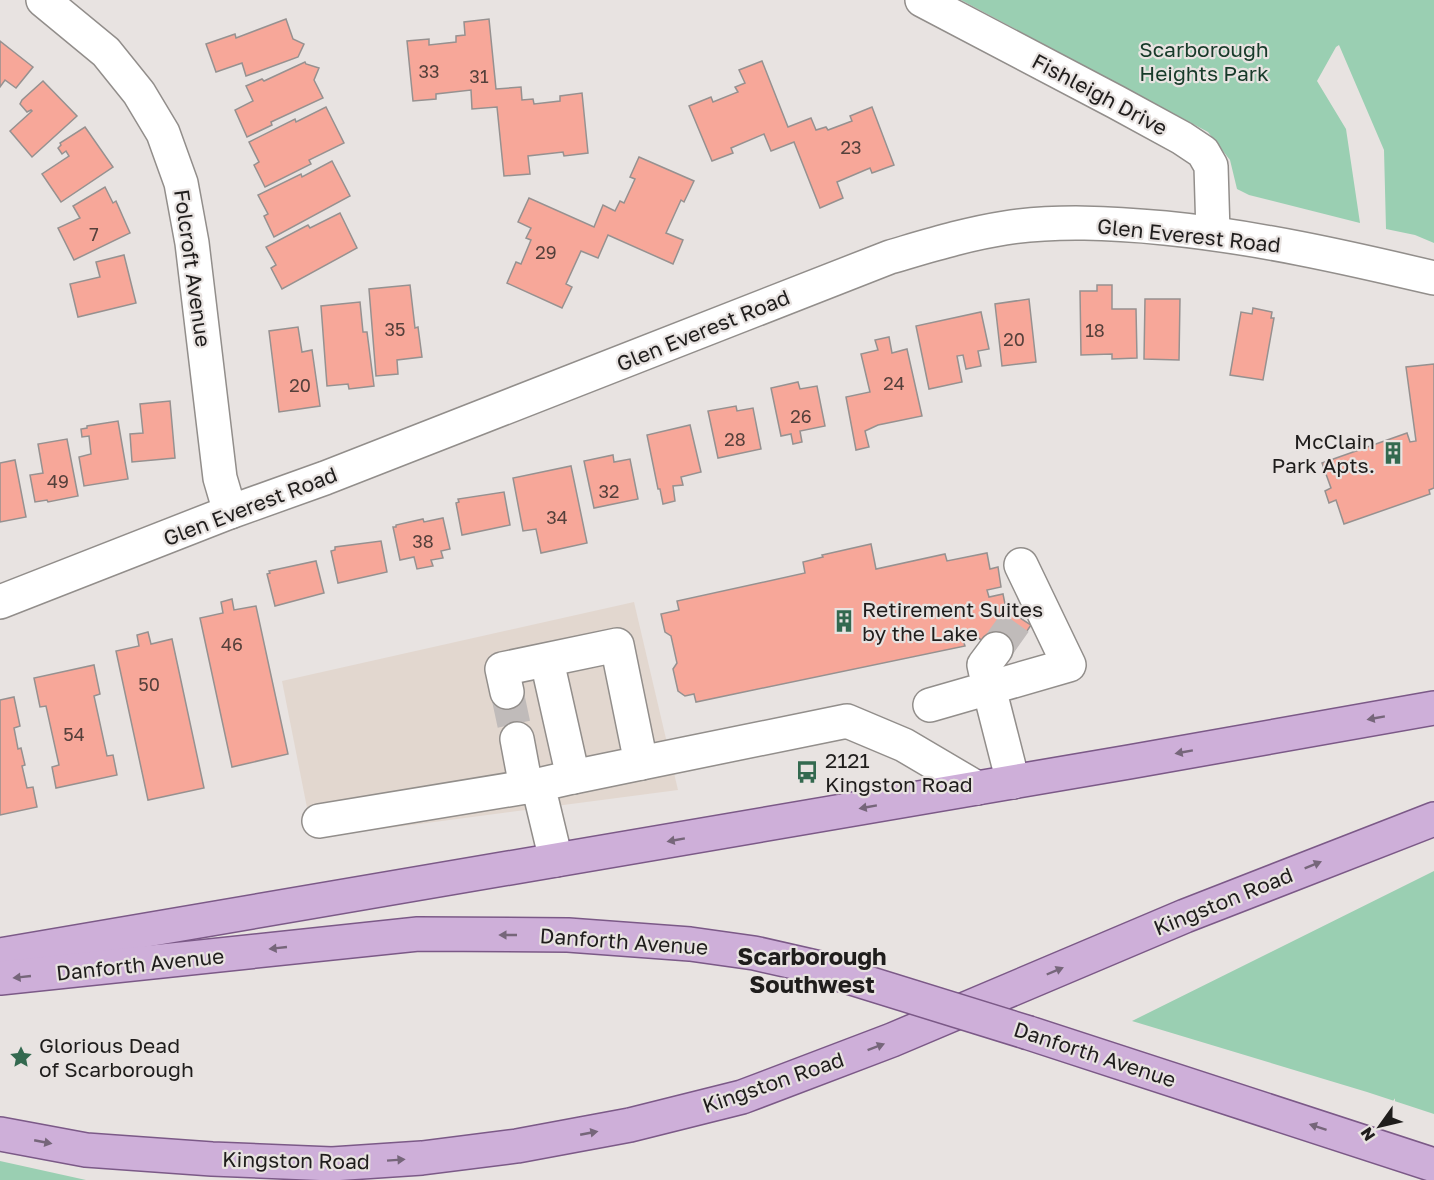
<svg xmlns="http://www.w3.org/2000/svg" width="1434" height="1180" font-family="'Golos Text',sans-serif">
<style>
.built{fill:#e2d7cf}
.green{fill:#9acfb2}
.building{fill:#f7a799;stroke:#969190;stroke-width:1.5}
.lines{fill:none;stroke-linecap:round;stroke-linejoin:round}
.minor-tunnel{stroke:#c0bbba;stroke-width:33;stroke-dasharray:33 16;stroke-linecap:butt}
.minor-casing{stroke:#928e8b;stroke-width:36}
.major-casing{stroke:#7b5987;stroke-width:36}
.minor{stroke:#fff;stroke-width:33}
.major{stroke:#ceafd9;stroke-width:33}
.major-bridge-casing{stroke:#7b5987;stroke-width:36;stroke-linecap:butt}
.major-bridge{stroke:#ceafd9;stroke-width:33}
.oneway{fill:#76667a}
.labels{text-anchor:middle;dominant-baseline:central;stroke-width:4.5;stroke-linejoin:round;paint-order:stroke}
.number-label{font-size:18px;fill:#55403b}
.park-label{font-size:21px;fill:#173a29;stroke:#e8e3e1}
.street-label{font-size:21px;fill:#1f1d1c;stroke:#e8e3e1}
.poi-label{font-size:21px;fill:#1f1d1c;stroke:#e8e3e1;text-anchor:start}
.quarter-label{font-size:24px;font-weight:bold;fill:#1f1d1c;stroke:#e8e3e1}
</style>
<rect width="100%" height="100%" fill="#e8e3e1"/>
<polygon class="built" points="634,602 678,790 313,838 282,681"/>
<g class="green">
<polygon points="961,0 1434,0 1434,243 1415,235 1386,229 1384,150 1339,45 1336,47 1317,81 1346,129 1360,223 1249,195 1237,189 1230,160 1208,132"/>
<polygon points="1434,871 1434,1114 1367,1092 1132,1021"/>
<polygon points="0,1161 86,1180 0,1180"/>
</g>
<g class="building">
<polygon points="286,19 293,39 304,44 298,57 246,76 242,63 216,72 206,44 235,34 236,38"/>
<polygon points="489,19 496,89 521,87 522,100 533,99 534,104 560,101 560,96 582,93 588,153 564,156 563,152 528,156 530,174 504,176 497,107 472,109 471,90 436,94 436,99 413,101 407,41 429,39 429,45 456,42 456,36 465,35 464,22"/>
<polygon points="0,41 33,67 16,88 5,80 0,87"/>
<polygon points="762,61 788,127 811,118 816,130 826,127 828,130 852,121 850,116 872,107 894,165 872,173 870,168 837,182 843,198 820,208 794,142 771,151 764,134 731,148 733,153 712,161 689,106 711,97 713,102 738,92 735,87 745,83 739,70"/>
<polygon points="305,62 306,64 319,68 314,80 323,98 271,122 272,125 247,137 235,110 253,101 246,86 262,79 264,81"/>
<polygon points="43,81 77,116 32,157 10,131 32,111 31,110 27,112 20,104 22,100"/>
<polygon points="326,107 344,143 309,160 311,164 265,187 254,165 259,162 249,142 295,119 296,122"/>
<polygon points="85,127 113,167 61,202 42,174 69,156 66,151 62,154 58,148 61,145 60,143"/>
<polygon points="639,157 694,181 684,202 681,200 666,233 683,240 673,264 608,235 598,258 581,251 566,284 572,287 562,308 507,283 516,262 521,264 531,240 526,238 531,228 518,222 529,198 594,227 603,205 615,211 620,201 624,203 635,179 630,177"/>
<polygon points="332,161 350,196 274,237 264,216 268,214 258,195 301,174 302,177"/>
<polygon points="105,187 113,203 116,201 130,233 74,260 58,228 80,218 73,206"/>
<polygon points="340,213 357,248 282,289 271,268 276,265 266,247 308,225 310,228"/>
<polygon points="124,255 136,303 78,317 70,284 100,277 96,262"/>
<polygon points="410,285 415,328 418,327 422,357 397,360 398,374 376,376 369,289"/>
<polygon points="1097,285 1112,285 1112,309 1136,309 1137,358 1112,359 1112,354 1081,355 1080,291 1097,291"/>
<polygon points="1029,299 1036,362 1002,366 995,304"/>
<polygon points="1145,299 1180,299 1179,360 1144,359"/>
<polygon points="360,302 363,332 367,332 374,386 349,389 348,384 327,386 321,306"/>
<polygon points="1253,308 1272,312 1271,318 1274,318 1263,380 1230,375 1241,312 1252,314"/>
<polygon points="981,312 989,349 978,351 981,366 966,369 963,355 957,356 962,382 929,389 916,326"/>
<polygon points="298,327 302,352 312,350 320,406 279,412 269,331"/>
<polygon points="889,337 892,353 907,349 922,416 878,425 865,431 869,447 856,450 846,397 870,392 861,354 878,350 875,340"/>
<polygon points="1434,364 1434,488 1429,490 1430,494 1344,524 1336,500 1329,503 1325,491 1331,488 1322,463 1407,433 1410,442 1416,441 1406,367"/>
<polygon points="798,382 800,389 817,386 825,426 800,431 802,442 793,444 791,434 781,436 771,388"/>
<polygon points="170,401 175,458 132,462 130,434 143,433 140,404"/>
<polygon points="736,406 737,411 753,408 761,449 718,458 708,411"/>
<polygon points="118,421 128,479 84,486 79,457 91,454 89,436 82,437 81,429 87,428 87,426"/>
<polygon points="690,425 701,472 681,477 683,485 673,486 675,501 663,504 660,489 658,489 647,435"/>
<polygon points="67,439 78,496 48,502 47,500 35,502 30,475 43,473 38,444"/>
<polygon points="613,455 614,462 630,459 638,499 594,508 584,461"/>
<polygon points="15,460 26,517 0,522 0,463"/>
<polygon points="571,466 587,543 541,553 536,529 523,531 513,478"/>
<polygon points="504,492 510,525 462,535 456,503 459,502 458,499"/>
<polygon points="443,518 450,549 441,551 443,558 431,560 433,566 417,569 414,557 400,560 393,527 396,527 396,525 423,519 424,522"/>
<polygon points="381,541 387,572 338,583 331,551 335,550 335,547"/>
<polygon points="871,544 876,569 945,554 947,561 987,553 990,569 998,567 1001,587 987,590 989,597 1003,594 1006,609 1031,625 1009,658 977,637 963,640 965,646 696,702 694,694 685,696 678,691 673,669 677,663 671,636 665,632 661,614 679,610 677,601 805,573 803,562 823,557 822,555"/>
<polygon points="316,561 324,593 275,606 267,574 270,573 269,571"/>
<polygon points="232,599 234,610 256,606 288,754 232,767 200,618 223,613 221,602"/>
<polygon points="148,632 151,644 172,639 204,788 148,800 116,651 139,646 137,635"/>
<polygon points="94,665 100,694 94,696 107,756 113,755 117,775 56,788 52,767 59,765 46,706 40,707 34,678"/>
<polygon points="14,697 20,726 14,728 18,749 21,748 25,765 22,766 27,788 33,787 37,807 0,815 0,700"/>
</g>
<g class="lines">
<g class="minor-tunnel">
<polyline points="996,649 1019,617"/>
<polyline points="507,692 517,739"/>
</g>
<g class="minor-casing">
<g id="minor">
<polyline points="43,0 106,52 139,93 163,133 181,183 192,243 220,478 230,512"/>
<polyline points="922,0 1116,102 1182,138 1203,152 1211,166 1213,233"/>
<path d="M0 602 230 512 325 478 890 257C928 246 966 234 1005 228 1057 220 1112 223 1165 228 1256 237 1345 257 1434 278"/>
<polyline points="547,661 573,777 538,785 556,860"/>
<polyline points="507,692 502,669 617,645 641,763 573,777"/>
<polyline points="930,705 989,688 984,665 996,649"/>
<polyline points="517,739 526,787"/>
<polyline points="641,763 847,721 904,745 977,788"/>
<polyline points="1013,782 989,688 1069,665 1021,565"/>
<polyline points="319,821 538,785"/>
</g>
</g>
<g class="major-casing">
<g id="major">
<polyline points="0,955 1129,762 1434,708"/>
<polyline points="0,978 418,934 568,935 690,944 754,953 816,967"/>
<polyline points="1029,1033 1434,1165"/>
<polyline points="0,1134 86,1150 212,1159 332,1164 422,1158 517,1146 630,1125 742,1097 892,1040 1185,916 1434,819"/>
</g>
</g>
<use href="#minor" class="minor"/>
<use href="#major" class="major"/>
<g class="major-bridge-casing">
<polyline id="major-bridge" points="816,967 1029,1033"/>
</g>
<use href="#major-bridge" class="major-bridge"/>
</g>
<defs><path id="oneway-solid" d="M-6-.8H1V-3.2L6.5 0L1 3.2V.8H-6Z" transform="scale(1.5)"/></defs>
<g class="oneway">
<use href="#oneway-solid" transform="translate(1376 718) rotate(170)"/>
<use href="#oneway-solid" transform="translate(1184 752) rotate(170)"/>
<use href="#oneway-solid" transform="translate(868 807) rotate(170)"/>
<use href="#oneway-solid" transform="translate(676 840) rotate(170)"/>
<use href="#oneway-solid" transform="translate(1313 865) rotate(-22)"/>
<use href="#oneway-solid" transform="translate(508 935) rotate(-180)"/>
<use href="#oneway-solid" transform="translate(278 948) rotate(174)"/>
<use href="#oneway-solid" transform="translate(1055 971) rotate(-23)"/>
<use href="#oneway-solid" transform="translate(22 977) rotate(174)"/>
<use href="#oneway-solid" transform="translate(876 1047) rotate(-21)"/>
<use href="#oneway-solid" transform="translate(1318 1127) rotate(-162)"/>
<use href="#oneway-solid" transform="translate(589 1133) rotate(-11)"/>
<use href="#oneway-solid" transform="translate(43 1142) rotate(11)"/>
<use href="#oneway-solid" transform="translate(396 1160) rotate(-4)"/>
</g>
<defs>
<g id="building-bare" transform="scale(1.8)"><path d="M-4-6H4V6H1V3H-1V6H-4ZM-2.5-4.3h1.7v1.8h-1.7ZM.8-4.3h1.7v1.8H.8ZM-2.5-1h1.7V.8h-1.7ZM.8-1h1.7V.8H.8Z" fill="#33694f" stroke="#e8e3e1" stroke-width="2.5" paint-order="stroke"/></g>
<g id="bus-bare" transform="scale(1.8)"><path d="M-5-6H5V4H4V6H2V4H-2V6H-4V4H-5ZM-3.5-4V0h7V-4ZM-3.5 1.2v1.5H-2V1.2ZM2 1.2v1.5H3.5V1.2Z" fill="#33694f" stroke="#e8e3e1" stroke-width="2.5" paint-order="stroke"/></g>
<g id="sight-bare" transform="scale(1.8)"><path d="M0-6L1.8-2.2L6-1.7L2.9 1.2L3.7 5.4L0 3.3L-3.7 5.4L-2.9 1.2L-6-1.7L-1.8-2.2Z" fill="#33694f" stroke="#e8e3e1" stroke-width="2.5" paint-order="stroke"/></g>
</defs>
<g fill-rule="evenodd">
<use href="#building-bare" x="1393" y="453"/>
<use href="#building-bare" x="844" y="621"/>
<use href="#bus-bare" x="807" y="772"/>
<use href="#sight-bare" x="21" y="1057"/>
</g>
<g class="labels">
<g class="number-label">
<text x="429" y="71">33</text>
<text x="479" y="76">31</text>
<text x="851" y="147">23</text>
<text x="94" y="234">7</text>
<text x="546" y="252">29</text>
<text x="395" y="329">35</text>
<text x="1095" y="330">18</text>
<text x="1014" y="339">20</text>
<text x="894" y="383">24</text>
<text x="300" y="385">20</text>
<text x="801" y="416">26</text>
<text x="735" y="439">28</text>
<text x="58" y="481">49</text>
<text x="609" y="491">32</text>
<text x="557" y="517">34</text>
<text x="423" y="541">38</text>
<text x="232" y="644">46</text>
<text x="149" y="684">50</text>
<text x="74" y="734">54</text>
</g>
<g class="park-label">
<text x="1204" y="49">Scarborough<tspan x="1204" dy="24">Heights Park</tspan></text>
</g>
<g class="street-label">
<text transform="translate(1100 94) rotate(28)">Fishleigh Drive</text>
<text transform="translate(1189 235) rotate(6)">Glen Everest Road</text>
<text transform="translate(193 268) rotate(82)">Folcroft Avenue</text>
<text transform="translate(703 330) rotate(-22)">Glen Everest Road</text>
<text transform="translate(250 506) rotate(-21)">Glen Everest Road</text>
<text transform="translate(1223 901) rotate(-22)">Kingston Road</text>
<text transform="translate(624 941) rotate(4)">Danforth Avenue</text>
<text transform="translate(140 964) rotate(-6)">Danforth Avenue</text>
<text transform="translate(1095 1054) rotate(18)">Danforth Avenue</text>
<text transform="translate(773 1082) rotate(-19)">Kingston Road</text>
<text transform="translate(296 1160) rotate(1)">Kingston Road</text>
</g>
<g class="poi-label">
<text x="1375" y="441" text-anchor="end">McClain<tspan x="1375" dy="24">Park Apts.</tspan></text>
<text x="862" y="609">Retirement Suites<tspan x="862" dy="24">by the Lake</tspan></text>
<text x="825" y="760">2121<tspan x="825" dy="24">Kingston Road</tspan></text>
<text x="39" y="1045">Glorious Dead<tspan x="39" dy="24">of Scarborough</tspan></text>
</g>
<g class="quarter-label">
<text x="812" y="955">Scarborough<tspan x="812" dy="28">Southwest</tspan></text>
</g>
</g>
<g transform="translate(1380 1126) rotate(236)" stroke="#e8e3e1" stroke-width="4.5" paint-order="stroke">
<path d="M0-4.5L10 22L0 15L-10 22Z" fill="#1f1d1c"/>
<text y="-9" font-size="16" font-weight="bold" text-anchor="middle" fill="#1f1d1c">N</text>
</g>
</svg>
